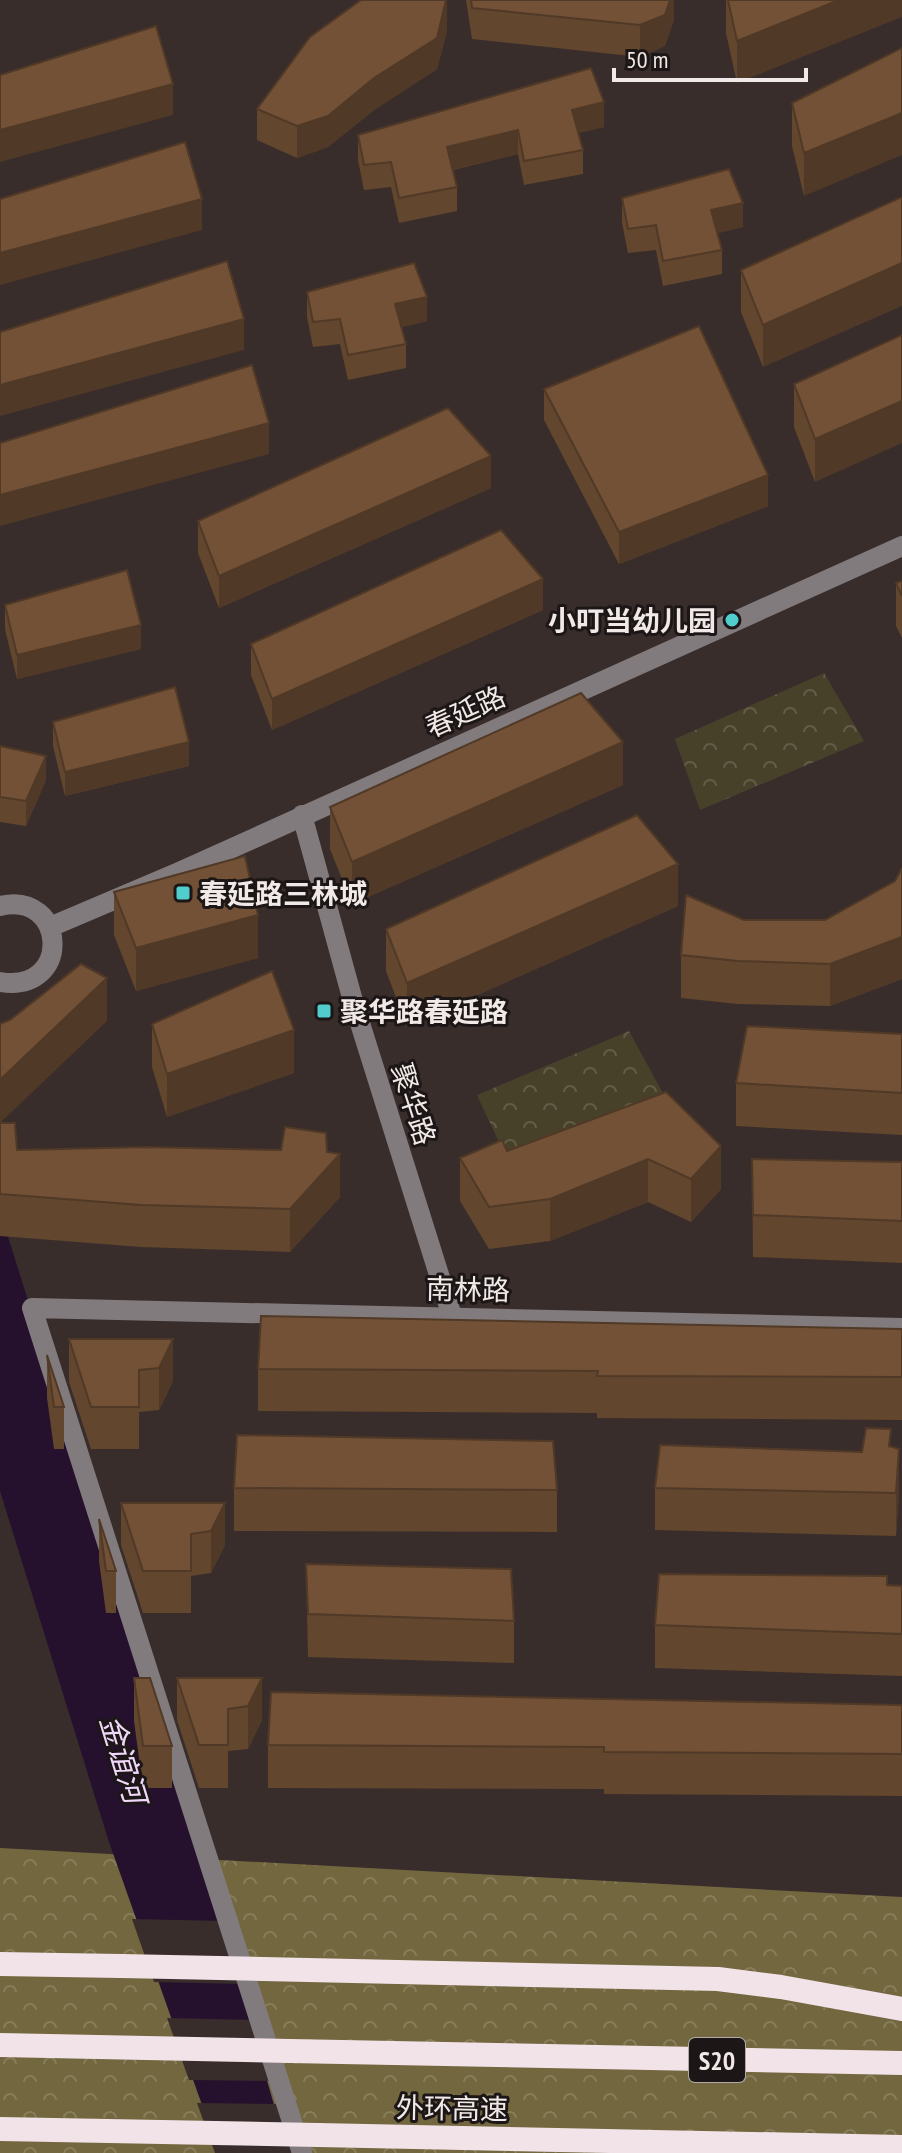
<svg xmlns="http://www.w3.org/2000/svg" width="902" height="2153" font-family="'PT Sans Narrow','Noto Sans SC',sans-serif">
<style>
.forest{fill:url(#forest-crowns)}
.park{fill:url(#park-crowns)}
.water{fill:#25112d}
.pier{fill:#392d2c}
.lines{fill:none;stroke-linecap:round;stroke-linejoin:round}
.minor{stroke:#817b7d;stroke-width:20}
.highway{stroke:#f2e3e9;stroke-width:24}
.highway-bridge{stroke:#f2e3e9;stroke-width:24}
.wall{fill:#62462e}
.shaded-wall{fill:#503926}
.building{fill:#725136;stroke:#503926;stroke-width:2}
.poi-dot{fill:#52cdce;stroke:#1c1716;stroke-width:3}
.labels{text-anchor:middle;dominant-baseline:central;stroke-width:6;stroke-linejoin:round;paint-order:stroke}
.shield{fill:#1c1716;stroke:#b1aaa9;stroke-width:2}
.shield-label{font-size:26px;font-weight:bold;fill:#f1e9e8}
.poi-label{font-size:28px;font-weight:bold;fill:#f1e9e8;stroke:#1c1716;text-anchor:start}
.street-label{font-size:28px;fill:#f1e9e8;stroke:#1c1716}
.water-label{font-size:30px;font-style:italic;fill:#f1d8fb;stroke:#1c1716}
</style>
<defs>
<pattern id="forest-crowns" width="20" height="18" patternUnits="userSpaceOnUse" patternTransform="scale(2)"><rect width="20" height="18" fill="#73673f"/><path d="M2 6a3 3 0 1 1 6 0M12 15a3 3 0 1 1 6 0" fill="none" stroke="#877d5b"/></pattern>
<pattern id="park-crowns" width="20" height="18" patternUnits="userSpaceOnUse" patternTransform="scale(2)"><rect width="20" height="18" fill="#48412a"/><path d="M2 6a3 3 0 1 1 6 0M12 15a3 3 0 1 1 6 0" fill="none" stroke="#635c49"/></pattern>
</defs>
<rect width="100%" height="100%" fill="#392d2c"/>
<polygon class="forest" points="0,1848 902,1897 902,2153 0,2153"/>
<g class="park">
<polygon points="824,673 864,741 700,810 675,739"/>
<polygon points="629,1031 673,1112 514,1174 477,1095"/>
</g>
<polygon class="water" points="0,1211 203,1860 288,2153 219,2153 109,1842 0,1491"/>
<g class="pier">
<polygon points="132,1919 225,1921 243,1984 154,1982"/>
<polygon points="167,2018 254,2020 272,2081 189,2080"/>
<polygon points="197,2103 278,2104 292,2153 215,2153"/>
</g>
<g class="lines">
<g class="minor">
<polyline points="302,815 353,1001 452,1316"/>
<path d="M0 906C67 890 73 994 0 982"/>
<polyline points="50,927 177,873 902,546"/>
<polyline points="302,2153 32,1308 902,1328"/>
</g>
<g class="highway">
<polyline points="0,1964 121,1966"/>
<polyline points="263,1969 718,1979 781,1987 902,2009"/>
<polyline points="290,2051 902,2063"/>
<polyline points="318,2135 902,2147"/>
</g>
<g class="highway-bridge">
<polyline points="121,1966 263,1969"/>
<polyline points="0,2045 290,2051"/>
<polyline points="0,2129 318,2135"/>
</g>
</g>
<g class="wall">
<polygon points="466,0 674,0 674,19 665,46 640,57 472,39"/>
<polygon points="726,0 902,0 737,83 726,33"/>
<polygon points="447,31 437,69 374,110 328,147 297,158 257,140 257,109"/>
<polygon points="902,48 804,196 792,146 792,103"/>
<polygon points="604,127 578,133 583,150 583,174 524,185 518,154 453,170 457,187 457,211 399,223 391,187 364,190 358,160 358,135"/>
<polygon points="902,197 763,367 741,312 741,270"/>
<polygon points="622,198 743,227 717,233 722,250 722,274 663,286 656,250 628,253 622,223"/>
<polygon points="307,292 427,321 402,327 406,344 406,368 348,380 340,344 313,347 307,317"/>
<polygon points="902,335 815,482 794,427 794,384"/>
<polygon points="544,389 768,506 619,564 544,420"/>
<polygon points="491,488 219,608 198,553 198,521"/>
<polygon points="902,581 902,638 896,626 896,583"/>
<polygon points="5,605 141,649 17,679 5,629"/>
<polygon points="543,610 272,730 251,675 251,644"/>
<polygon points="53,722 189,766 65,796 53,746"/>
<polygon points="0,746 46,780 26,826 0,822"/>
<polygon points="623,785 352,904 330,849 330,807"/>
<polygon points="902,868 902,979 830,1006 738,1004 681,998 681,955 744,920 825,920 895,881"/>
<polygon points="114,892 258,958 136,991 114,935"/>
<polygon points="678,906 407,1026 386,971 386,929"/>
<polygon points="152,1024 294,1073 167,1117 152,1067"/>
<polygon points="902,1034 902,1135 736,1126 736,1083"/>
<polygon points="0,1123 17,1150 327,1152 340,1197 290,1252 141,1247 0,1236"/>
<polygon points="721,1146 721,1189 691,1222 648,1202 550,1241 489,1249 460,1201 460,1158 507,1151"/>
<polygon points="752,1159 902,1162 902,1263 753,1257"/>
<polygon points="902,1329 902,1420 597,1418 597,1413 258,1411 258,1369"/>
<polygon points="69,1339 173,1339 173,1381 159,1410 139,1412 139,1449 91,1449 69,1382"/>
<polygon points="47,1355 64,1407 64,1449 54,1449 47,1398"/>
<polygon points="891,1447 899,1492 896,1536 655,1530 655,1488"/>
<polygon points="234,1488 557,1490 557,1532 234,1531"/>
<polygon points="121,1503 225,1503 225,1545 211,1573 191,1576 191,1613 143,1613 121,1545"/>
<polygon points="99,1519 116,1571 116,1613 106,1613 99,1561"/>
<polygon points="306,1564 514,1621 514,1663 308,1657"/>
<polygon points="887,1585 902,1586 902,1676 655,1668 655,1625"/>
<polygon points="134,1678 172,1746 172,1788 143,1788 134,1721"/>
<polygon points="177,1678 262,1678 262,1720 248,1749 228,1751 228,1788 199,1788 177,1720"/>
<polygon points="902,1705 902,1796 604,1794 604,1789 268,1788 268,1745"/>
</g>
<g class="shaded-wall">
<polygon points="447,0 447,31 437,69 374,110 328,147 297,158 297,126"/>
<polygon points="670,0 674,0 674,19 665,46 640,57 640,25"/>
<polygon points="839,0 902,0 902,17 737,83 737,41"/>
<polygon points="173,84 173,115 0,162 0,130"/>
<polygon points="604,102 604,127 572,134 572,110"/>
<polygon points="902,113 902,155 804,196 804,153"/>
<polygon points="518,130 518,154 447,171 447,147"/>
<polygon points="202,199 202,230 0,285 0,253"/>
<polygon points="743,203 743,227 711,235 711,210"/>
<polygon points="902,263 902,306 763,367 763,325"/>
<polygon points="427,297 427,321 395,329 395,304"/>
<polygon points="244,319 244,350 0,416 0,385"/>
<polygon points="902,401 902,443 815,482 815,439"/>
<polygon points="269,423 269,454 0,526 0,495"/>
<polygon points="491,456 491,488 219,608 219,576"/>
<polygon points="768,475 768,506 619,564 619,532"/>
<polygon points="543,579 543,610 272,730 272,699"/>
<polygon points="141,625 141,649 17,679 17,655"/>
<polygon points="189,742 189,766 65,796 65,772"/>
<polygon points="623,742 623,785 352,904 352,862"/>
<polygon points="46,756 46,780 26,826 26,801"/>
<polygon points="678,864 678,906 407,1026 407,983"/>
<polygon points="258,915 258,958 136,991 136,948"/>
<polygon points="902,937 902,979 830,1006 830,964"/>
<polygon points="107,978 107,1021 0,1123 0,1080"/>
<polygon points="294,1030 294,1073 167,1117 167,1074"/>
<polygon points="721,1146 721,1189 691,1222 691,1179"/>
<polygon points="340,1154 340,1197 290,1252 290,1209"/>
<polygon points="648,1159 648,1202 550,1241 550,1199"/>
<polygon points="173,1339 173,1381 159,1410 159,1368"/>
<polygon points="899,1449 899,1492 896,1536 896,1493"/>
<polygon points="225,1503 225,1545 211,1573 211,1531"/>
<polygon points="262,1678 262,1720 248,1749 248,1706"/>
</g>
<g class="building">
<polygon points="361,0 446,0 437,38 374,78 328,116 297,126 257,109 310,37"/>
<polygon points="471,0 670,0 665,15 640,25 472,8"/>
<polygon points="728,0 839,0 737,41"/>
<polygon points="156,26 173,84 0,130 0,75"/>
<polygon points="902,48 902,113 804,153 792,103"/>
<polygon points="591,68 604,102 572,110 583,150 524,161 518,130 447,147 457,187 399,198 391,162 364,165 358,135"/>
<polygon points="185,142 202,199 0,253 0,199"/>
<polygon points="729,169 743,203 711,210 722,250 663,261 656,225 628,229 622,198"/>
<polygon points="902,197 902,263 763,325 741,270"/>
<polygon points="227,261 244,319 0,385 0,332"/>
<polygon points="414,263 427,297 395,304 406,344 348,355 340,319 313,322 307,292"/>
<polygon points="699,326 768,475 619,532 544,389"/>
<polygon points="902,335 902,401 815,439 794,384"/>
<polygon points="252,365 269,423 0,495 0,443"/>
<polygon points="448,408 491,456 219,576 198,521"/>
<polygon points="501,530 543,579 272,699 251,644"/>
<polygon points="127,570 141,625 17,655 5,605"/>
<polygon points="902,581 902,596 896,583"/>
<polygon points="175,687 189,742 65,772 53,722"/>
<polygon points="581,693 623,742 352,862 330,807"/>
<polygon points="0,746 46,756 26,801 0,797"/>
<polygon points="637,815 678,864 407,983 386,929"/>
<polygon points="245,856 258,915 136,948 114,892"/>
<polygon points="902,868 902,937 830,964 738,961 681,955 686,895 744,920 825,920 895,881"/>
<polygon points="81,964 107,978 0,1080 0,1024 10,1020"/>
<polygon points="272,971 294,1030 167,1074 152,1024"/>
<polygon points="747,1026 902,1034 902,1093 736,1083"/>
<polygon points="666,1092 721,1146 691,1179 648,1159 550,1199 489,1207 460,1158 502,1140 507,1151"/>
<polygon points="0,1123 15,1123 17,1150 146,1147 281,1150 285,1127 326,1133 327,1152 340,1154 290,1209 141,1205 0,1194"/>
<polygon points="752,1159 902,1162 902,1221 753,1215"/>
<polygon points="261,1316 902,1329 902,1377 597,1376 598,1371 258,1369"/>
<polygon points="69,1339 173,1339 159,1368 139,1370 139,1407 91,1407"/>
<polygon points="47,1355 64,1407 54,1407"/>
<polygon points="866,1428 891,1429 889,1446 899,1449 896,1493 655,1488 660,1445 862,1452"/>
<polygon points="237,1435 553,1441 557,1490 234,1488"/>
<polygon points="121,1503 225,1503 211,1531 191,1534 191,1571 143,1571"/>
<polygon points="99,1519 116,1571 106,1571"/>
<polygon points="306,1564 511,1569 514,1621 308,1614"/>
<polygon points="659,1574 887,1576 887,1585 902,1586 902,1634 655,1625"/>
<polygon points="134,1678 150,1678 172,1746 143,1746"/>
<polygon points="177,1678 262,1678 248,1706 228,1709 228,1745 199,1745"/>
<polygon points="271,1692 902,1705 902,1754 604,1752 604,1747 268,1745"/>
</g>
<g class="poi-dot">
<circle cx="732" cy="620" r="8"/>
<rect x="175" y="885" width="16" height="16" rx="4"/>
<rect x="316" y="1003" width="16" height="16" rx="4"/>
</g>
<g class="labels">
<rect class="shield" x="689" y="2038" width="56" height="44" rx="6"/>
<g class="shield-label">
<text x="717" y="2060">S20</text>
</g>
<g class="poi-label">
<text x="716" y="620" text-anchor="end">小叮当幼儿园</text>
<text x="199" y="893">春延路三林城</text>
<text x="340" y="1011">聚华路春延路</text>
</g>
<g class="street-label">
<text transform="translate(465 711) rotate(-24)">春延路</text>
<text transform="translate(414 1104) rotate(72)">聚华路</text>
<text transform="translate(468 1289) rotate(1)">南林路</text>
<text transform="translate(452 2108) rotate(1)">外环高速</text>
</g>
<g class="water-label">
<text transform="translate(124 1759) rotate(73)">金谊河</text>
</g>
</g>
<path d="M614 68v12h192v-12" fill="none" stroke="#f1e9e8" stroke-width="4"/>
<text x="626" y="68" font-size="24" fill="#f1e9e8" stroke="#1c1716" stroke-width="6" paint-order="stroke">50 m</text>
</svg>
